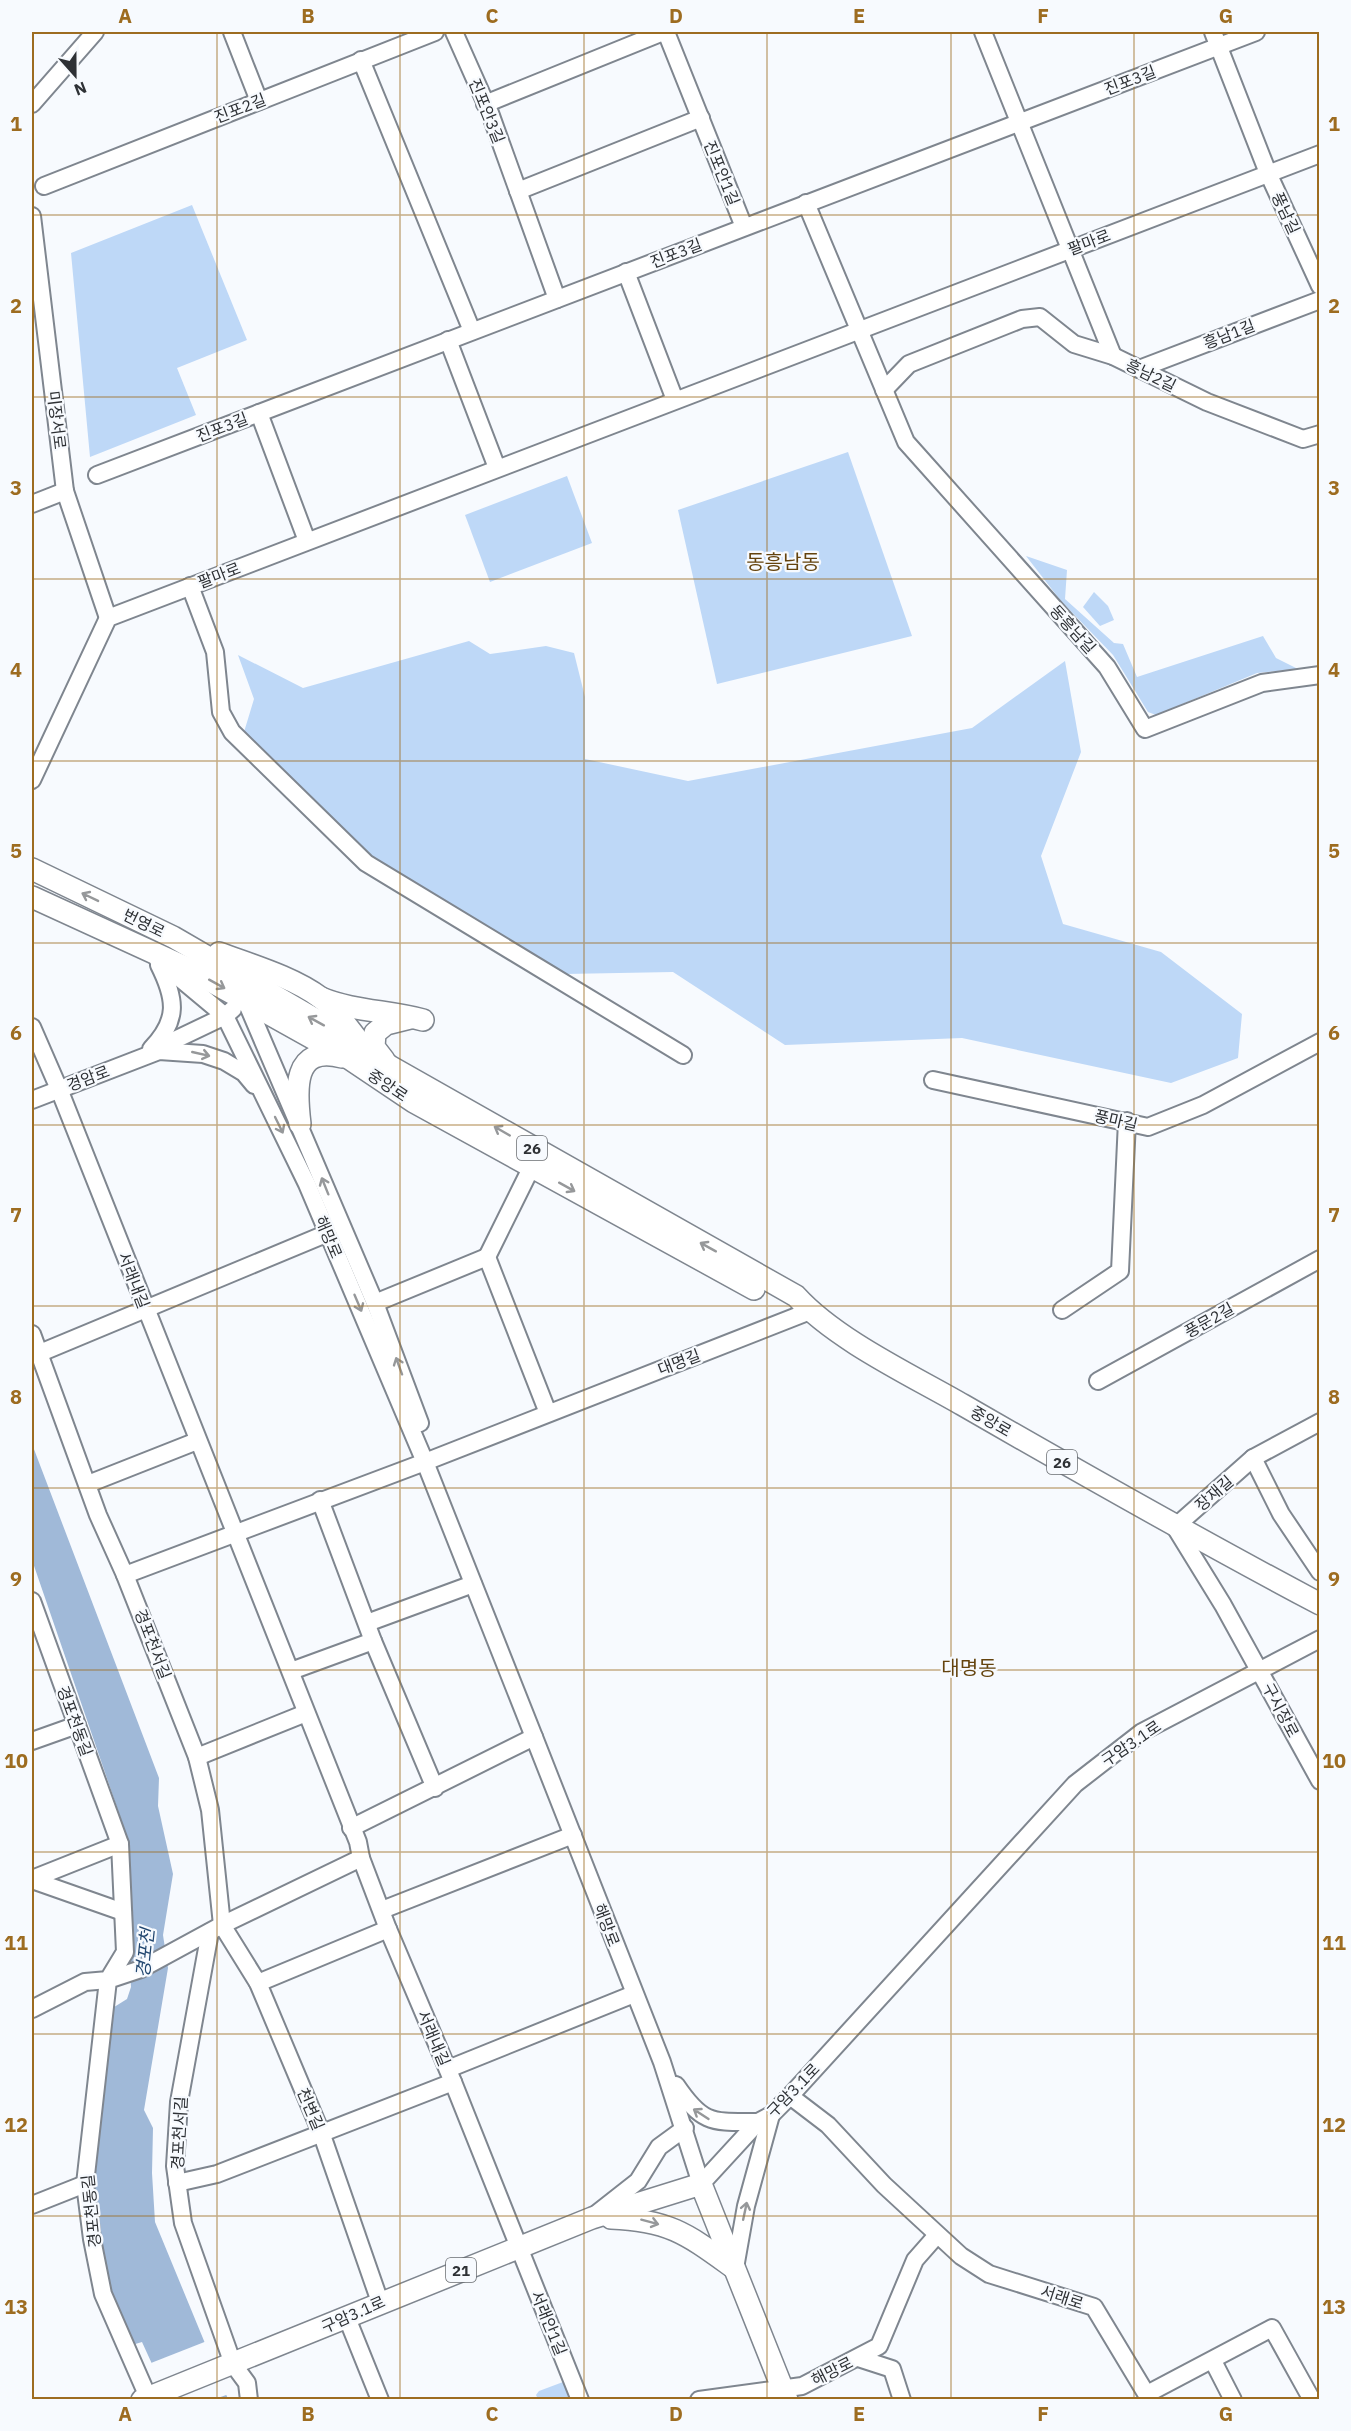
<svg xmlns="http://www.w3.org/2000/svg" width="1351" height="2431" font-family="'IBM Plex Sans','Noto Sans KR',sans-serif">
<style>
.green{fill:#bed8f7}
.water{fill:#a0b9d8}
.pier{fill:#f7fafe}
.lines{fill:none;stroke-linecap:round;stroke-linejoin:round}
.minor-casing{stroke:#7f868f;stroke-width:20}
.major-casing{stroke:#7f868f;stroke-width:24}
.minor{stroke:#fff;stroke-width:16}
.major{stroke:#fff;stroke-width:21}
.oneway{stroke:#96989a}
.grid{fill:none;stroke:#9d6c20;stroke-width:1.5;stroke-opacity:0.55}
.labels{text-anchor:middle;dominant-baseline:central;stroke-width:4.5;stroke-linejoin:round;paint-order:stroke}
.shield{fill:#f7fafe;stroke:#6a6d71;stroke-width:1.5}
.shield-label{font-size:15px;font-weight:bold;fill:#2e3135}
.street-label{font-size:16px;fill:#2e3135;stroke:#f7fafe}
.water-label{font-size:18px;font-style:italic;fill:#21466f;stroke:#f7fafe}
.quarter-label{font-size:20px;fill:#64430d;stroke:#f7fafe}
.neatline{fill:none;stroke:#9d6c20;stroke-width:2}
.grid-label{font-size:20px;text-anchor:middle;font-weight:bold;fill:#9d6c20}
</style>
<rect width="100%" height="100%" fill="#f7fafe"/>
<g class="green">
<polygon points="192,205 247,340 177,368 196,415 90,457 71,253"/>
<polygon points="848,452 912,636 717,684 678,510"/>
<polygon points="567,476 592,543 490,582 465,515"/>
<polygon points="1026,556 1067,570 1065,599 1114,643 1123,644 1137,677 1263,636 1276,658 1298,669 1257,673 1156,715 1148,712 1113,655 1061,601"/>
<polygon points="1094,592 1108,606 1114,620 1100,626 1083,607"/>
<polygon points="469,641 490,654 546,646 574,653 585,697 585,759 688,781 972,728 1065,661 1081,752 1041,856 1063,924 1161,952 1242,1014 1238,1058 1171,1083 962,1038 785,1045 673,972 565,974 363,856 244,732 254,699 238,655 303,688"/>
<polygon points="563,2382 569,2399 538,2399 536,2395 539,2391"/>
</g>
<polygon class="water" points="32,1444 159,1778 158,1806 173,1874 163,1935 168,1968 144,2110 153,2128 152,2173 155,2222 228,2399 168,2399 142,2342 132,2345 108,2296 90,2171 96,2171 111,2009 127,1999 131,1987 125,1882 128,1860 123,1825 32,1560"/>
<polygon class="pier" points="207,2341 229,2394 215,2399 165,2399 151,2363"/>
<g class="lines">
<g class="minor-casing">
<g id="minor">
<polyline points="232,32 259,101"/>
<polyline points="454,32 490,113 557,299"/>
<polyline points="666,32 744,227"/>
<polyline points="983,32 1113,356"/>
<polyline points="1213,32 1268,173 1320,286"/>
<polyline points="361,60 472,331"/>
<polyline points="32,104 95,32"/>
<polyline points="485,104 663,32"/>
<polyline points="44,186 435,32"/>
<polyline points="518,191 701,118"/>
<polyline points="806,203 906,442 1107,667 1145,729 1262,683 1320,675"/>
<polyline points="32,216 65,491 108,618"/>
<polyline points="626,272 675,400"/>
<polyline points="448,340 497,468"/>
<polyline points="1139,369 1320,300"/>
<polyline points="884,390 909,364 1022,319 1040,317 1074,344 1113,356 1207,402 1303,439 1320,434"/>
<polyline points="259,413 307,541"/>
<polyline points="97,475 1256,32"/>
<polyline points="32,504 65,491"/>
<polyline points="190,586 215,652 221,712 232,732 366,863 683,1055"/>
<polyline points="32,780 108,618 1320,154"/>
<polyline points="158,960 225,1016 307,1184 425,1462 534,1737 662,2062 701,2184"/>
<polyline points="245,999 375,1303 420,1423"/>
<polyline points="32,1027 59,1089 358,1842 361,1858 388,1929 453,2082 580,2400"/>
<polyline points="158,1048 225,1016 233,1009"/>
<path d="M151 1049C179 1020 176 999 159 965"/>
<polyline points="933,1080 1148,1127 1203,1105 1320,1042"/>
<polyline points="32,1100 159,1051 203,1054 224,1061 244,1073 254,1085"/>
<polyline points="487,1257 548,1413"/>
<polyline points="487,1257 537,1156"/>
<polyline points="375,1303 487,1257"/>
<polyline points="1062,1310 1120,1271 1127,1121"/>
<polyline points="32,1334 98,1515 125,1575 197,1757 210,1810 222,1925 258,1983 322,2135 380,2302"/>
<polyline points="40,1353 328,1233"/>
<polyline points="1098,1381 1320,1259"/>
<polyline points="1320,1422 1253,1458 1175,1527 1223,1605 1320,1781"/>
<polyline points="1253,1458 1281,1514 1320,1572"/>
<polyline points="88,1484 197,1441"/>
<polyline points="320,1500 373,1641 435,1788"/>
<polyline points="125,1575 425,1462 810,1311"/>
<polyline points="32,1601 120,1844 125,1952 108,1980 85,1982 32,2009"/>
<polyline points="367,1623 473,1584"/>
<polyline points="291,1671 373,1641"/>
<polyline points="32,1741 77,1725"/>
<polyline points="197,1757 306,1713"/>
<polyline points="351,1828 534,1737"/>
<polyline points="32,1879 120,1844"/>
<polyline points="32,1880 123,1912"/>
<polyline points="382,1910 573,1835"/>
<polyline points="210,1932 179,2102 175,2166 183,2223 233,2364 247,2383 249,2400"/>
<polyline points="258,1983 388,1929"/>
<polyline points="448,2069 634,1994"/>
<path d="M676 2085C703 2125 712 2122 758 2122"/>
<polyline points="790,2096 828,2125 884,2185 961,2256 989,2274 1094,2307 1150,2400"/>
<polyline points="177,2183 217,2174 453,2082"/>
<polyline points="701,2184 758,2122 771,2115 790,2096 1075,1784 1142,1732 1320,1639"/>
<polyline points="32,2205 85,2184"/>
<polyline points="596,2214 638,2181 659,2147 685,2128"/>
<polyline points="735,2268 746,2206 771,2115"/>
<polyline points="347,2318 380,2400"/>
<polyline points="858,2358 892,2369 902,2400"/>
<polyline points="1213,2361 1233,2400"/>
<polyline points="1147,2394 1272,2328 1312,2400"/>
<polyline points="148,2397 103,2294 92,2239 85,2184 108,1980 141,1969 222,1925 361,1858"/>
<polyline points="699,2400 802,2386 879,2346 915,2260 937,2235"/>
</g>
</g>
<g class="major-casing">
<g id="major">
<path d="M32 869 173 937 363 1047 391 1067 796 1296C836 1340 911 1375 963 1405 1081 1473 1199 1540 1320 1604"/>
<polyline points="32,897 187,968 350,1059 414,1102 754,1289"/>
<path d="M219 953C251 965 293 977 321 998 335 1009 346 1025 357 1039"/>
<path d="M321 998C352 1011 390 1011 423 1020"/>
<polyline points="384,1060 374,1047 375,1033 386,1024 410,1018"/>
<path d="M300 1124C296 1091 292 1044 342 1057"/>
<path d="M611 2218C670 2220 688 2235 734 2268"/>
<polyline points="142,2400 592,2218 701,2184 787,2400"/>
</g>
</g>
<use href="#minor" class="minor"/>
<use href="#major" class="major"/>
</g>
<defs><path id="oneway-shaft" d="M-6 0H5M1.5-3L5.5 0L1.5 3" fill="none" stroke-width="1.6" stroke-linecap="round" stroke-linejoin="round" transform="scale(1.5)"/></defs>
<g class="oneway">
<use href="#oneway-shaft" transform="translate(90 897) rotate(-154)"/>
<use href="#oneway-shaft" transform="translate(217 984) rotate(29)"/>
<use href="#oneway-shaft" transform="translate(316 1021) rotate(-151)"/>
<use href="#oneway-shaft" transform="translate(201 1054) rotate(13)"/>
<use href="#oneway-shaft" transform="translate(279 1125) rotate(64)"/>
<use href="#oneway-shaft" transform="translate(502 1131) rotate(-150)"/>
<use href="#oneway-shaft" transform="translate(325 1186) rotate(-112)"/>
<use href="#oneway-shaft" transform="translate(567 1187) rotate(29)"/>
<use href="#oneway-shaft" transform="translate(708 1247) rotate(-151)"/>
<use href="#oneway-shaft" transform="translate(358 1303) rotate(67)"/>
<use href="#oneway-shaft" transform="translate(399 1366) rotate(-110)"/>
<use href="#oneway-shaft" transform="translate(701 2114) rotate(-147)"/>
<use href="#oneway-shaft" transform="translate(745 2211) rotate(-78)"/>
<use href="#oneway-shaft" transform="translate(650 2222) rotate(15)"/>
</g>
<path class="grid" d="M217 32V2400M400 32V2400M584 32V2400M767 32V2400M951 32V2400M1134 32V2400M32 215H1320M32 397H1320M32 579H1320M32 761H1320M32 943H1320M32 1125H1320M32 1306H1320M32 1488H1320M32 1670H1320M32 1852H1320M32 2034H1320M32 2216H1320"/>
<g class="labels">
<g class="shield">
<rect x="517" y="1136" width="30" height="24" rx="4.5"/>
<rect x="1047" y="1450" width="30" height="24" rx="4.5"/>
<rect x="446" y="2258" width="30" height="24" rx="4.5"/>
</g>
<g class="shield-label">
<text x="532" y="1148">26</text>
<text x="1062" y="1462">26</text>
<text x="461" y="2270">21</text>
</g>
<g class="street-label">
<text transform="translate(1130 80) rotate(-21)">진포3길</text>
<text transform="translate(240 108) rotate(-21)">진포2길</text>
<text transform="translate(487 111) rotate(68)">진포안3길</text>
<text transform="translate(722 173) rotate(68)">진포안1길</text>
<text transform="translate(1286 213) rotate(65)">풍남길</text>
<text transform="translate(1089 242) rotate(-21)">팔마로</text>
<text transform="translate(676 253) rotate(-21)">진포3길</text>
<text transform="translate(1229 334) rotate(-21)">흥남1길</text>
<text transform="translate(1151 375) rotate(26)">흥남2길</text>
<text transform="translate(57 420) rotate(83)">미장서로</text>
<text transform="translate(222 427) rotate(-21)">진포3길</text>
<text transform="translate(219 575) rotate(-21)">팔마로</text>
<text transform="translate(1073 629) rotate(48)">동흥남길</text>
<text transform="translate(144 923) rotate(26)">번영로</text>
<text transform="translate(88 1078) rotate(-21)">경암로</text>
<text transform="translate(388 1085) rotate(34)">중앙로</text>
<text transform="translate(1116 1120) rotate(13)">풍마길</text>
<text transform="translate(329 1237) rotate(67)">해망로</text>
<text transform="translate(134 1280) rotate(69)">서래내길</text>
<text transform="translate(1209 1320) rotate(-29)">풍문2길</text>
<text transform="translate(679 1362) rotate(-21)">대명길</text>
<text transform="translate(991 1421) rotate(30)">중앙로</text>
<text transform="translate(1214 1493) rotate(-41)">장재길</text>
<text transform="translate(153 1644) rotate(69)">경포천서길</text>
<text transform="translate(1281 1710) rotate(62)">구시장로</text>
<text transform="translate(75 1721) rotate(70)">경포천동길</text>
<text transform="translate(1131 1743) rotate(-34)">구암3.1로</text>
<text transform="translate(607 1925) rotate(69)">해망로</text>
<text transform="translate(434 2038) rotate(67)">서래내길</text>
<text transform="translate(793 2090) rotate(-46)">구암3.1로</text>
<text transform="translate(311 2109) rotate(67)">천변길</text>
<text transform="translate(179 2133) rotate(-87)">경포천서길</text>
<text transform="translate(91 2211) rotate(-96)">경포천동길</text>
<text transform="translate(1062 2297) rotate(18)">서래로</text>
<text transform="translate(353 2314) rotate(-24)">구암3.1로</text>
<text transform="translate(549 2323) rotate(68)">서래안1길</text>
<text transform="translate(832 2371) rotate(-27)">해망로</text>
</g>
<g class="water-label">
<text transform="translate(145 1953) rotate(-84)">경포천</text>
</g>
<g class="quarter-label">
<text x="783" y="561">동흥남동</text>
<text x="969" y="1667">대명동</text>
</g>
</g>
<rect width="1351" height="2431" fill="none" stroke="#f7fafe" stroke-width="66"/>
<g transform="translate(75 75) rotate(159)" stroke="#f7fafe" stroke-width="4.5" paint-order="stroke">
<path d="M0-4.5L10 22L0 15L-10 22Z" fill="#2e3135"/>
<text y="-9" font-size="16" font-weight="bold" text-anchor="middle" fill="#2e3135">N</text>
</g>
<rect x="33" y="33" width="1285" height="2365" class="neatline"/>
<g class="grid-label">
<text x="125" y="23">A</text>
<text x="308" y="23">B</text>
<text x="492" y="23">C</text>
<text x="676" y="23">D</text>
<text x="859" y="23">E</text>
<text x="1043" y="23">F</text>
<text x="1226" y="23">G</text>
<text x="16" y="131">1</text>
<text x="1334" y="131">1</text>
<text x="16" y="313">2</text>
<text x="1334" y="313">2</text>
<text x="16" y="495">3</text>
<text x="1334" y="495">3</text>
<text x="16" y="677">4</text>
<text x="1334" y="677">4</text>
<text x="16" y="858">5</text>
<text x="1334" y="858">5</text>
<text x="16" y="1040">6</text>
<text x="1334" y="1040">6</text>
<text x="16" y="1222">7</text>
<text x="1334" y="1222">7</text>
<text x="16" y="1404">8</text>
<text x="1334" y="1404">8</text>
<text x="16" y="1586">9</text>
<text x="1334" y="1586">9</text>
<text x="16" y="1768">10</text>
<text x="1334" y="1768">10</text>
<text x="16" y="1950">11</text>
<text x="1334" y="1950">11</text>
<text x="16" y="2132">12</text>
<text x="1334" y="2132">12</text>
<text x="16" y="2314">13</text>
<text x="1334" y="2314">13</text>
<text x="125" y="2421">A</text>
<text x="308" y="2421">B</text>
<text x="492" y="2421">C</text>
<text x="676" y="2421">D</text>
<text x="859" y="2421">E</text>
<text x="1043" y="2421">F</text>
<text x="1226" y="2421">G</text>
</g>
</svg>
